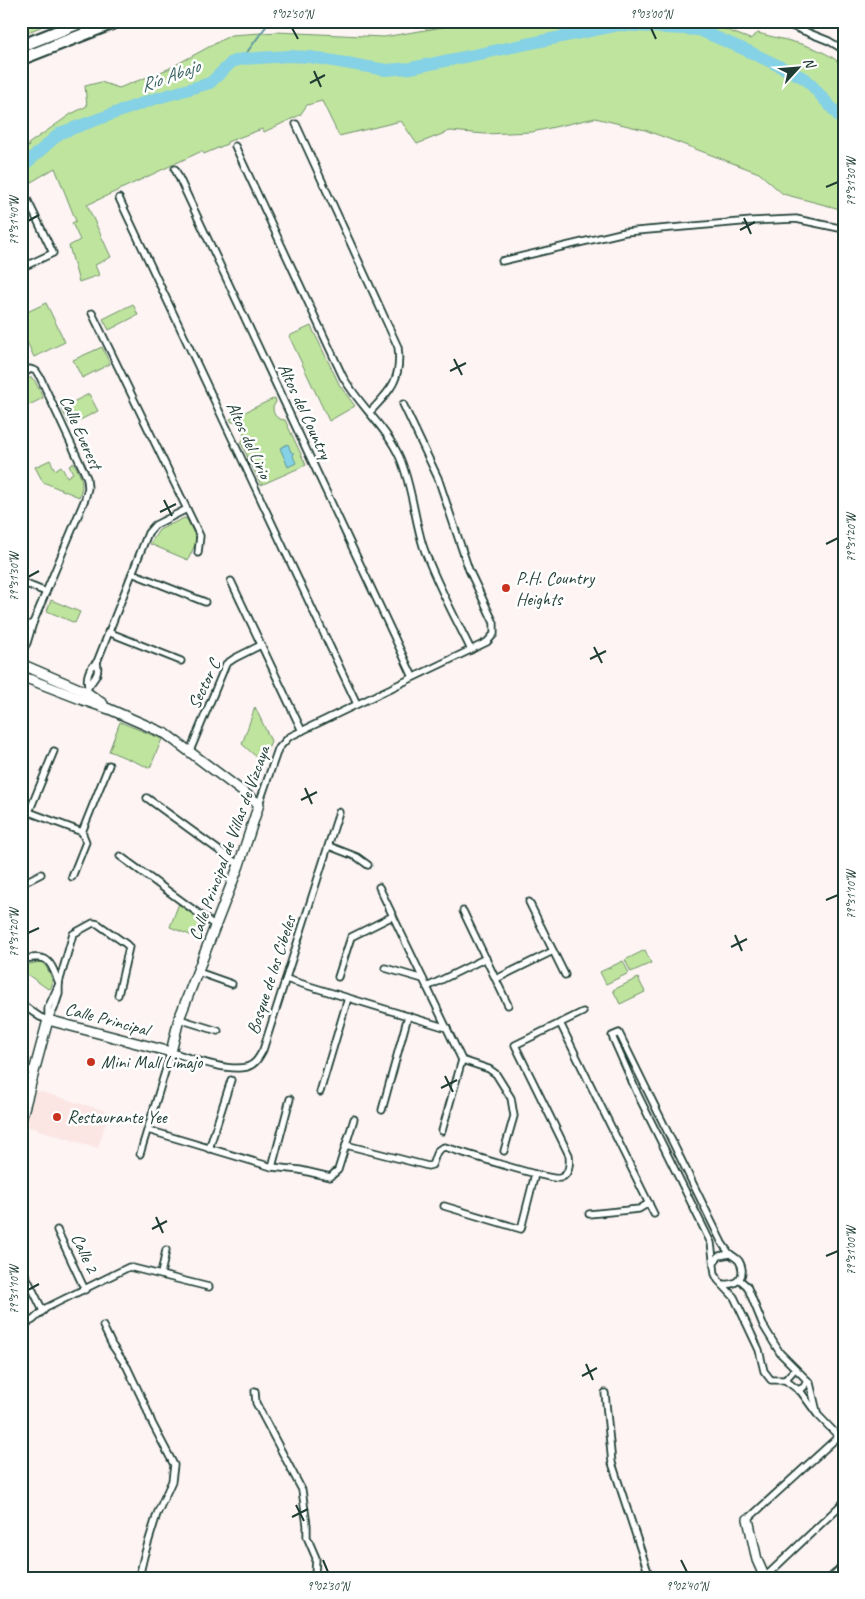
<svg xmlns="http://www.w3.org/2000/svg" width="865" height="1599" font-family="Caveat,sans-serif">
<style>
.built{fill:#fbe6e4}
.green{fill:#bfe49e;stroke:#6f9069}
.water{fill:#85d1e5;stroke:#5c969e}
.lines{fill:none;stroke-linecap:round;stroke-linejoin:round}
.stream{stroke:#5c969e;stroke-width:2}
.river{stroke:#85d1e5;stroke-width:12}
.street-casing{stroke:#1f3d34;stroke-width:9}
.secondary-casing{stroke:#1f3d34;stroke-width:12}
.highway-casing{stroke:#1f3d34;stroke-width:15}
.street{stroke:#fff;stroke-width:5.5}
.secondary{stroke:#fff;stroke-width:9}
.highway{stroke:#fff;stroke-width:11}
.ticks{fill:none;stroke:#1f3d34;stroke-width:2}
.poi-dot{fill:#c8321e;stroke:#fff;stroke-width:2}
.labels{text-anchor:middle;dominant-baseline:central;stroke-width:5;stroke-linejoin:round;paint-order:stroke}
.street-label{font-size:18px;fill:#1f3d34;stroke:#fff}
.poi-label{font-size:18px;fill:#1f3d34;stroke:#fff;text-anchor:start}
.water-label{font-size:19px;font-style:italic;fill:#386260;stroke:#fff}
.neatline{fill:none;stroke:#1f3d34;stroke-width:2}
.ticks-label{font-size:12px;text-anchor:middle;fill:#1f3d34}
</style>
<rect width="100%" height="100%" fill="#fdf4f3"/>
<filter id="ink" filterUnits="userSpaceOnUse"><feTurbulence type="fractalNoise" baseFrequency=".02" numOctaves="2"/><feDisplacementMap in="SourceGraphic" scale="10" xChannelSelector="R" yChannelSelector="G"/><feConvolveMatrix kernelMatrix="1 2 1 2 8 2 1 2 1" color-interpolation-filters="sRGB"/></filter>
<g filter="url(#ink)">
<polygon class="built" points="35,1090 109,1112 98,1148 26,1126"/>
<g class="green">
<polygon points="21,21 55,21 21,35"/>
<path d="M478 21H674L719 27 750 39 758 33C786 41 823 45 844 67V210L783 194 759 173 645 130 595 118 532 132 485 134 450 131 417 144 401 121 339 136 322 101 307 105 300 115 264 132 262 129 227 142V144L204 154 202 151 87 205 111 257 95 265 99 275 79 282 69 246 80 240 72 223 76 221 55 168 21 188V154L29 146 28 144 71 114 87 106 85 86 101 82 119 88 168 69 231 35 277 32 384 37Z"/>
<polygon points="46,303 65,342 34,357 21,329 21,315"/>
<polygon points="133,304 138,315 109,330 103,319"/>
<polygon points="311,326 340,386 355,406 329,421 289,336"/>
<polygon points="102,347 110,364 82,378 73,360"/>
<polygon points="26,378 32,378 35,381 43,398 21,409 21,382"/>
<polygon points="89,394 98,411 70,425 61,408"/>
<path d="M275 398 276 402 273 407C273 416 277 419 285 420L306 465 261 485 241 443C247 433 243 423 232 422L230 419Z"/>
<path d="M50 460 55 470 61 466 67 477 73 473 69 466 74 463C81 477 85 482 79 497L43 482 35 467Z"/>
<polygon points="184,518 187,519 197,540 188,560 150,544 159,530"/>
<polygon points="51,600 80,612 75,623 47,611"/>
<polygon points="255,707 271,741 262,762 242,744"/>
<polygon points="120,722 162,739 150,768 109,751"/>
<polygon points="179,903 206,925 200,939 170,927"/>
<polygon points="645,950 651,963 631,972 625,960"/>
<polygon points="623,961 629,973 606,984 600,972"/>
<path d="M39 962H42C48 968 55 981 51 988L48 989 21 970V966Z"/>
<polygon points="638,978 645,992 620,1004 613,990"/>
</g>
<polygon class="water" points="288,444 291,452 294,453 293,456 296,463 288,467 280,448"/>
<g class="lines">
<polyline class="stream" points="242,59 270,21"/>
<polyline class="river" points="21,168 60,133 151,100 210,83 232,62 242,59 289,56 310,57 386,70 411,68 619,25 699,30 748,51 806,79 838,115 844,124"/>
<g class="street-casing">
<g id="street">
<polyline points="779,21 829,41 844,50"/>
<path d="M296 124 398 347C402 379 391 390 370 412"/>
<path d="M235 146 343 377C360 406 386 427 400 458 412 486 414 517 423 546 435 581 455 617 471 650"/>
<polyline points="175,169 413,677"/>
<polyline points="119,198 357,704"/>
<polyline points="502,261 625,232 752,221 796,219 844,229"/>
<polyline points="21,268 53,253 27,199"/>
<polyline points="92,313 200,536 198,553"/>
<polyline points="21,376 30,369 36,371 40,377 87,478 88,488 85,499 33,623 27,643 21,653"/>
<polyline points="132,573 205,602"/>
<polyline points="231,581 302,731"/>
<polyline points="21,582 46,592"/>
<polyline points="21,631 24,627 33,623"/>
<polyline points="108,632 181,661"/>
<path d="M88 686C86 676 89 668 97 662L148 533 155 525 187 509"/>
<path d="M87 689C93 678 100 677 97 662"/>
<polyline points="190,751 226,664 235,658 261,645"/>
<polyline points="147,798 239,865"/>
<polyline points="259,804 278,749 289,737 487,642 494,634 494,623 469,570 438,478 403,404"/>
<polyline points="21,809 82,832 86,842 72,877"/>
<polyline points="29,812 54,751"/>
<polyline points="82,832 109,765"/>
<polyline points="329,846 357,857 368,865"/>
<polyline points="120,856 217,927"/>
<polyline points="21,884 41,874"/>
<polyline points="379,887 462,1060 442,1131"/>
<polyline points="529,902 565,975"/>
<polyline points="463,911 508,1005"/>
<path d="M25 959C50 954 50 962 59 983"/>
<polyline points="385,968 423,979"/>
<polyline points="198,972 232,984"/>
<polyline points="338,977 351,937 393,916"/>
<polyline points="286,979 447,1028"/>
<polyline points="496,979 553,951"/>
<polyline points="427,987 486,958"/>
<polyline points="21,1004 40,1017 48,1020"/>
<polyline points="179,1019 218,1031"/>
<polyline points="48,1020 54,1009 59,994 59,983 73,934 93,923 98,924 126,944 129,947 118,995"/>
<polyline points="48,1020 48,1008 59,984"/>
<polyline points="560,1023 654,1214"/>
<polyline points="462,1060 489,1069 496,1074 511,1098 514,1116 504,1151"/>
<polyline points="21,1067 33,1071"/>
<polyline points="320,1092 348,998"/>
<polyline points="382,1110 408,1016"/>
<polyline points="148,1130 272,1167 300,1170 330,1177 338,1170 354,1119"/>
<path d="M346 1145 428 1166 432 1165C436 1156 435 1149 445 1147 461 1152 551 1181 560 1178 570 1175 570 1164 569 1155L515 1045 583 1012"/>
<polyline points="209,1149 231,1080"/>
<path d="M140 1154 171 1052C191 1058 226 1072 247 1067 256 1064 259 1057 263 1050L339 812"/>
<polyline points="272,1167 290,1099"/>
<polyline points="444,1206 521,1229 535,1174"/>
<polyline points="589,1214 639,1209 649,1203"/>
<polyline points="57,1230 85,1290"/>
<polyline points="714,1263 719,1256 730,1254"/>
<polyline points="21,1266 43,1311"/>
<polyline points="161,1274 166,1250"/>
<polyline points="740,1280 747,1286 763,1325 780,1353 810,1383 817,1412"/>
<path d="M723 1284C738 1286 747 1275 739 1261 736 1257 732 1256 729 1253 727 1250 724 1246 722 1243L619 1033 612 1036 638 1095 711 1243 715 1274 718 1280 734 1297 759 1350 764 1371 771 1380H785L801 1392 817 1414 844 1442"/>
<polyline points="21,1326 33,1320 46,1308 129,1267 209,1287"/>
<polyline points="103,1326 112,1345 127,1367 145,1405 152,1423 174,1465 172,1481 157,1514 144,1556 140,1573 141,1578"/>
<polyline points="785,1380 795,1369"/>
<polyline points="798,1390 804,1387 807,1380"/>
<polyline points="255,1391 256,1403 302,1490 307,1525 307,1537 316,1558 315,1574 313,1578"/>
<polyline points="605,1393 612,1463 650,1578"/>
<polyline points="748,1519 839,1436"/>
<polyline points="765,1577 844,1502"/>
<polyline points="830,1578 844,1565"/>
</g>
</g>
<g class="secondary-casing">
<g id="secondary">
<polyline points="21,664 86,692 103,704"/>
<polyline points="21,676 83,700 109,709 166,734 259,804 239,865 179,1019 171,1052 48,1020 21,1120"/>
<polyline points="748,1519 757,1560 765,1578"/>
</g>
</g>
<g class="highway-casing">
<g id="highway">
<polyline points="842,21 844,22"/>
<polyline points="21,46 84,21"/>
<polyline points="21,59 118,21"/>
</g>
</g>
<use href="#street" class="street"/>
<use href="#secondary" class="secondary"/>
<use href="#highway" class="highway"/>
</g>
</g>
<path class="ticks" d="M292 28 298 39M651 28 656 39M314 71 321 87M310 83 325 75M826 187 838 182M744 218 751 234M28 221 39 215M740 230 755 222M454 359 462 375M450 371 466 363M164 500 172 516M160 512 176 504M826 544 838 538M28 577 39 571M594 647 602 663M590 659 606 651M305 788 312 804M301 800 317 792M826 900 838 895M28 933 39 928M735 935 742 951M731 947 747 939M445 1076 453 1092M441 1088 457 1080M156 1217 163 1233M152 1229 167 1221M826 1256 838 1251M28 1290 39 1284M586 1364 593 1380M582 1376 597 1368M296 1505 304 1521M292 1517 308 1509M323 1560 328 1572M681 1560 687 1572"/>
<g class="poi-dot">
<circle cx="506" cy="588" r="5"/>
<circle cx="91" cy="1062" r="5"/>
<circle cx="57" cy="1117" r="5"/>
</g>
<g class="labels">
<g class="street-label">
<text transform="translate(305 411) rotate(65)">Altos del Country</text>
<text transform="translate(81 432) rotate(66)">Calle Everest</text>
<text transform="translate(249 440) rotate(65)">Altos del Lirio</text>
<text transform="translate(204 684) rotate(-64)">Sector C</text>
<text transform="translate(229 843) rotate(-70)">Calle Principal de Villas de Vizcaya</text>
<text transform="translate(271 975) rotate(-72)">Bosque de los Cibeles</text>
<text transform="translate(107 1019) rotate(15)">Calle Principal</text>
<text transform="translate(85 1253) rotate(65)">Calle 2</text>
</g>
<g class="poi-label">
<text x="516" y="578">P.H. Country<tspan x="516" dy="21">Heights</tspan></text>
<text x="101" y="1062">Mini Mall Limajo</text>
<text x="67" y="1117">Restaurante Yee</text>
</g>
<g class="water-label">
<text transform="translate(170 76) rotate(-20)">Río Abajo</text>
</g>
</g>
<rect width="865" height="1599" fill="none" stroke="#fff" stroke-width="55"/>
<g transform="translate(798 68) rotate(64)" stroke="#ffffff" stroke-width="4" paint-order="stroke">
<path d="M0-4L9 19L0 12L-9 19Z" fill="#1f3d34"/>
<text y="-8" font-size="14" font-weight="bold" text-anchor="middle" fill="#1f3d34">N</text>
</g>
<rect x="28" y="28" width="810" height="1544" class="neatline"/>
<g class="ticks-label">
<text x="292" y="18">9°02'50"N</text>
<text x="651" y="18">9°03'00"N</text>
<text transform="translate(851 182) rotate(-90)" y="4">79°31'30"W</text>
<text transform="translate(14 221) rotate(-90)" y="4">79°31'40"W</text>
<text transform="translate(851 538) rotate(-90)" y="4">79°31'20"W</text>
<text transform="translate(14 577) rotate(-90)" y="4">79°31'30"W</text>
<text transform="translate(851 895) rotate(-90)" y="4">79°31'10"W</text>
<text transform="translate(14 933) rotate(-90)" y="4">79°31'20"W</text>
<text transform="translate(851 1251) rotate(-90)" y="4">79°31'00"W</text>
<text transform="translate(14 1290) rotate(-90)" y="4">79°31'10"W</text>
<text x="328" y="1590">9°02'30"N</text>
<text x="687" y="1590">9°02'40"N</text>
</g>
</svg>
